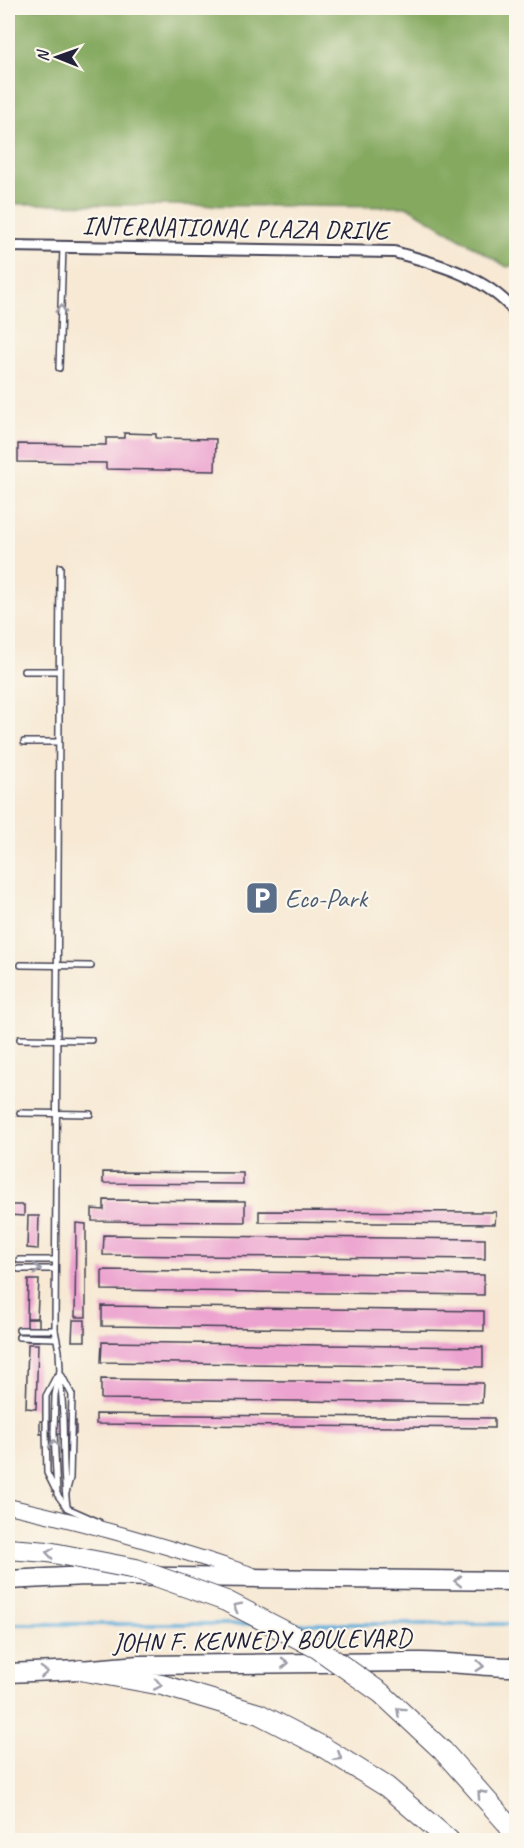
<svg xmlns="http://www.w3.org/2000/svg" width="524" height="1848" font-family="Caveat,sans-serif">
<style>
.forest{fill:#84a95e;stroke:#53664c;stroke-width:1.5}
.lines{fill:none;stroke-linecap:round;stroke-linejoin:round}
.stream{stroke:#5faed9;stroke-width:4}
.building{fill:#eca3cf}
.service-casing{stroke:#424052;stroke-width:8}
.minor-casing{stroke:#424052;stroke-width:14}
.tertiary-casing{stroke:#424052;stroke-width:16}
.trunk-casing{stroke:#424052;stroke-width:21}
.motorway-casing{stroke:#424052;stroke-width:22}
.service{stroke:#fff;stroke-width:5}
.minor{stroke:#fff;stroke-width:10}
.tertiary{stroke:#fff;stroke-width:14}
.trunk{stroke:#fff;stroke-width:18}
.motorway{stroke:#fff;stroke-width:20}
.motorway-bridge-casing{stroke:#424052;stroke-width:22;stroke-linecap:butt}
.motorway-bridge{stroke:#fff;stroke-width:20}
.oneway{stroke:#9c9ca7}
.labels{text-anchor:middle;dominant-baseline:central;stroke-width:4.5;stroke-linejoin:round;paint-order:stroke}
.street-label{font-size:26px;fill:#22223b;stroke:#fbf7ec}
.service-label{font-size:26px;fill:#4e5e75;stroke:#fbf7ec;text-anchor:start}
</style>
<rect width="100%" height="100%" fill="#fbf7ec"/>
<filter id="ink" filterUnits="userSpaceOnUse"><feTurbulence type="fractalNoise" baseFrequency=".0167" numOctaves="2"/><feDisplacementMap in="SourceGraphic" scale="12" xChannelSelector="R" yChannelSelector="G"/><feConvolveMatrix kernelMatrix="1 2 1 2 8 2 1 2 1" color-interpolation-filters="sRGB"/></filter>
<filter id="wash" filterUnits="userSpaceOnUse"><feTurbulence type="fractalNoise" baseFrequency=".008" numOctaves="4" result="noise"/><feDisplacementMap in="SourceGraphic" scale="24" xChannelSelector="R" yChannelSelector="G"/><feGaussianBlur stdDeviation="1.35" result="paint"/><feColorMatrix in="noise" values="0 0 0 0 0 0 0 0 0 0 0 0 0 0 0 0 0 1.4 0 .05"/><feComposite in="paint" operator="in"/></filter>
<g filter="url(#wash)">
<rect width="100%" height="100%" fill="#f7e9d4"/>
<polygon class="forest" points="8,8 516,8 516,265 507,267 408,207 8,204"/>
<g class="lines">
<g class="stream">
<polyline points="8,1624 252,1624"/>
<polyline points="286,1624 516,1624"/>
</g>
</g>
<g id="blocks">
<g class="building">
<polygon points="124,433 156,434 156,438 216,439 215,471 106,469 106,463 18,462 18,444 106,445 106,438 124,438"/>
<polygon points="103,1172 243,1173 243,1184 103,1183"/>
<polygon points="104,1200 245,1201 245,1222 92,1221 92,1209 104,1210"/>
<polygon points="8,1205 24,1205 24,1216 8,1215"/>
<polygon points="259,1211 496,1212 495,1224 259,1222"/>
<polygon points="28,1216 39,1216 38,1249 27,1248"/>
<polygon points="76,1223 86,1224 86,1317 75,1317"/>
<polygon points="104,1235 485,1239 485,1259 103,1255"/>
<polygon points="102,1270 484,1275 484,1295 102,1290"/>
<polygon points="28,1280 39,1280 37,1318 27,1318"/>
<polygon points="102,1306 484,1311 484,1331 102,1326"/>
<rect x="27" y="1319" width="12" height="22"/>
<polygon points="73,1320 85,1320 85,1341 72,1341"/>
<polygon points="102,1342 483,1347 483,1367 101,1362"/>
<polygon points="28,1344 38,1344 36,1409 26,1408"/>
<polygon points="101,1379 483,1383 482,1403 101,1399"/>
<polygon points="96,1414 494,1418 494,1428 96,1424"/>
<rect x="40" y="1421" width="36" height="13"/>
</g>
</g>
</g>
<g filter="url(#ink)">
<use href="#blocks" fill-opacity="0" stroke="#424052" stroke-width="1.5"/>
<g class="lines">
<g class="service-casing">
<g id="service">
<polyline points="59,368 63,247"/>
<polyline points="60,567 55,1330 59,1351 60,1370 55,1395 54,1433 57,1494 67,1508 99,1522"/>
<polyline points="24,671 58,671"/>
<polyline points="24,742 57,742"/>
<polyline points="21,965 91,966"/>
<polyline points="20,1039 91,1040"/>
<polyline points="20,1113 90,1114"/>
<polyline points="19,1260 55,1260"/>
<polyline points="19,1269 55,1269"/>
<polyline points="19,1330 55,1330"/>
<polyline points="19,1337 55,1338"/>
<polyline points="62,1376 72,1395 70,1478 66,1493"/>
<path d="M60 1378C66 1420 61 1463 67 1506"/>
<polyline points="55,1489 47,1473 46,1431 46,1396 56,1377"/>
</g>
</g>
<g class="minor-casing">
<path id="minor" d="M8 246 394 252C438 264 486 276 516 313"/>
</g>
<g class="tertiary-casing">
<path id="tertiary" d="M8 1506C90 1524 171 1547 251 1574"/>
</g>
<g class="trunk-casing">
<g id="trunk">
<polyline points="8,1580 85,1576 516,1581"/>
<path d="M8 1673 80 1670 139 1665 415 1662C449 1661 482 1667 516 1667"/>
</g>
</g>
<g class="motorway-casing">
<g id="motorway">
<polyline points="80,1670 162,1685 259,1714 323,1747 387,1787 449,1840"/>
<polyline points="443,1751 506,1822 516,1838"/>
</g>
</g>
<use href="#service" class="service"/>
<use href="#minor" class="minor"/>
<use href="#tertiary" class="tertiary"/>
<use href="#trunk" class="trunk"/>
<use href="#motorway" class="motorway"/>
<g class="motorway-bridge-casing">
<polyline id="motorway-bridge" points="8,1549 48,1552 136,1569 226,1601 317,1648 381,1693 443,1751"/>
</g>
<use href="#motorway-bridge" class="motorway-bridge"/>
</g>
<defs><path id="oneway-chevron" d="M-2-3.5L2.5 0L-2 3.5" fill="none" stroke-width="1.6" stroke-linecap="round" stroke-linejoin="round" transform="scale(1.5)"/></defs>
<g class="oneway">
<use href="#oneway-chevron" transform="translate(61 309) rotate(-88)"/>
<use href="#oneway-chevron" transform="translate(37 1269)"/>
<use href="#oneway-chevron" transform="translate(54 1444) rotate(-92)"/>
<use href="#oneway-chevron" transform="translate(50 1553) rotate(-172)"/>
<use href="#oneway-chevron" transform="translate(458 1581) rotate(-179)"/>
<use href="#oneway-chevron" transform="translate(237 1607) rotate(-153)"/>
<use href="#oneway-chevron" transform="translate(285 1663) rotate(-1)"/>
<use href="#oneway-chevron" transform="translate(480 1666) rotate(6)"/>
<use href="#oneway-chevron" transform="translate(44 1672) rotate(-2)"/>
<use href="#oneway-chevron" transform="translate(158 1685) rotate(11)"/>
<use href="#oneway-chevron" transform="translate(400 1711) rotate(-137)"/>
<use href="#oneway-chevron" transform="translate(338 1757) rotate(32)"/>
<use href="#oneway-chevron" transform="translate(481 1794) rotate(-132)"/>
</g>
</g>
<defs>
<g id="parking-square" transform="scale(1.725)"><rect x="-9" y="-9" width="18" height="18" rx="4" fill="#5c6f8a" stroke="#fbf7ec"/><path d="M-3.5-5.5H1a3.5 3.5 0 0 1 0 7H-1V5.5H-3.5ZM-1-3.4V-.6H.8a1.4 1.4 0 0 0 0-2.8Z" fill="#fff"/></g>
</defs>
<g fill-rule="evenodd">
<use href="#parking-square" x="262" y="898"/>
</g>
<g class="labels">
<g class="street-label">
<text transform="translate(235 228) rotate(1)">INTERNATIONAL PLAZA DRIVE</text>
<text transform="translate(262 1640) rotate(-1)">JOHN F. KENNEDY BOULEVARD</text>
</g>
<g class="service-label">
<text x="285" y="898">Eco-Park</text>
</g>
</g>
<rect width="524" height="1848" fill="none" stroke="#fbf7ec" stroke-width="30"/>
<g transform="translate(57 57) rotate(271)" stroke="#fbf7ec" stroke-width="4.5" paint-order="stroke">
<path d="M0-4.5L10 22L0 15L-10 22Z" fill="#22223b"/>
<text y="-9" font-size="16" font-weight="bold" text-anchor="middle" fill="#22223b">N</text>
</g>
</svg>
